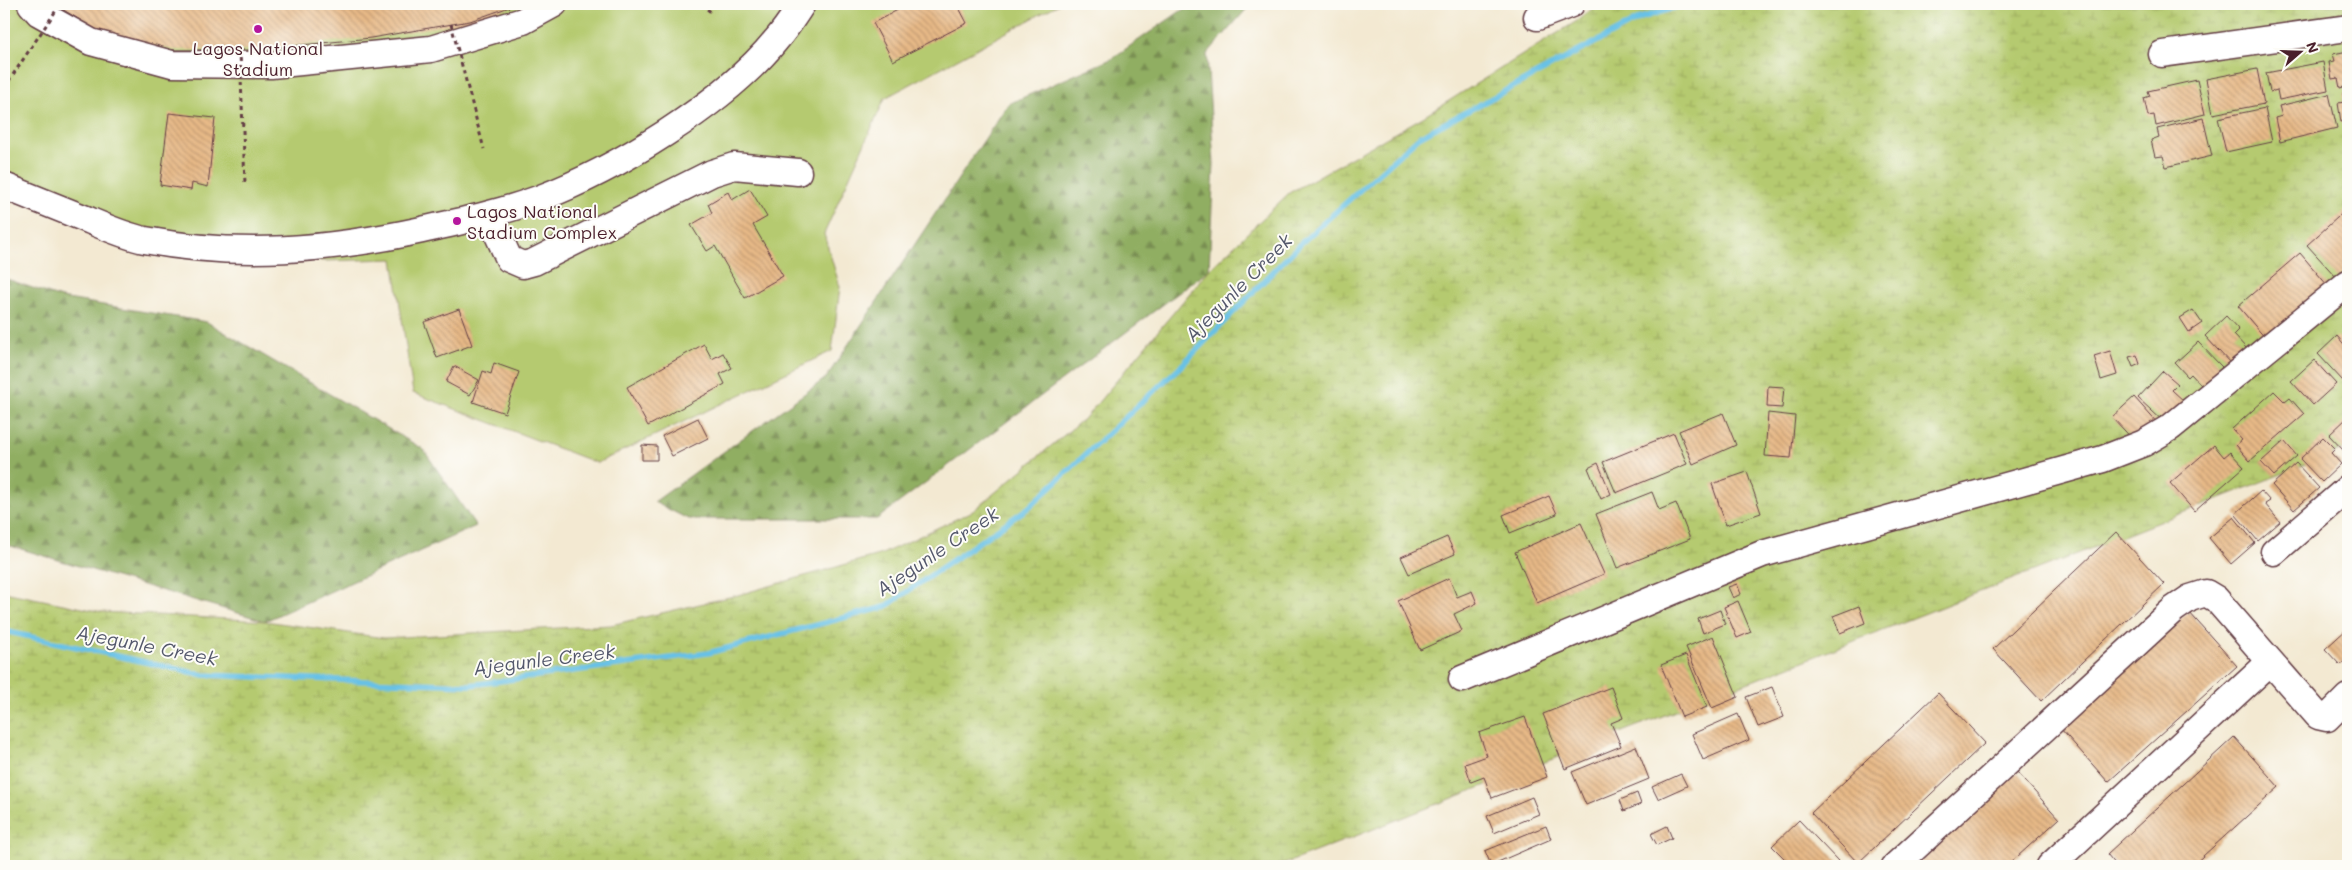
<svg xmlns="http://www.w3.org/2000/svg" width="2352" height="870" font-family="Mali,sans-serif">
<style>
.forest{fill:url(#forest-firs);stroke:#6d6646}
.wetland{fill:url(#wetland-marsh);stroke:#80744d}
.green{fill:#b5ca6f;stroke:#80744d}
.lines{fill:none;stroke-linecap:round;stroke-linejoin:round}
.stream{stroke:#68c1e6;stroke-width:5.5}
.building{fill:url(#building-back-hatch)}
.minor-casing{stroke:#633d44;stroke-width:29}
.path{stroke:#633d44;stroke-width:3;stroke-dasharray:4 4;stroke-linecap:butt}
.minor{stroke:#fff;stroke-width:26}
.path-bridge{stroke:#633d44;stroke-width:3;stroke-dasharray:4 4;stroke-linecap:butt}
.poi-dot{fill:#b5179e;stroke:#fdfcf7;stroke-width:2}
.labels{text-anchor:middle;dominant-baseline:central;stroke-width:4;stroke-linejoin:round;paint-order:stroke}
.poi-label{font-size:18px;fill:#4a1f2b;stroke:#fdfcf7}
.water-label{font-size:19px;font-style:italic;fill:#54586c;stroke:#fdfcf7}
</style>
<defs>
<pattern id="forest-firs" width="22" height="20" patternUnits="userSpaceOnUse" patternTransform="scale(1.25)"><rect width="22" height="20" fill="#90ae62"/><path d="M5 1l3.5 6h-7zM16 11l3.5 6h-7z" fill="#788d51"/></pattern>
<pattern id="wetland-marsh" width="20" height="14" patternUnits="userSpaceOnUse" patternTransform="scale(1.25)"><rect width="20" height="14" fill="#b5ca6f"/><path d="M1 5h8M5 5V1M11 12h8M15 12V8" fill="none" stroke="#9dad60"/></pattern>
<pattern id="building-back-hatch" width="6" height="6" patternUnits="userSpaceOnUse" patternTransform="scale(1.25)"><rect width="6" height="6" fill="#e7b987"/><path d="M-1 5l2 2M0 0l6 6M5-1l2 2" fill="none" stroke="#bd966f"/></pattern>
</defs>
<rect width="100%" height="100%" fill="#fdfcf7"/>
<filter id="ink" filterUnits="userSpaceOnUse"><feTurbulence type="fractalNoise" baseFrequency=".02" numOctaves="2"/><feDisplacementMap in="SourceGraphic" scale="10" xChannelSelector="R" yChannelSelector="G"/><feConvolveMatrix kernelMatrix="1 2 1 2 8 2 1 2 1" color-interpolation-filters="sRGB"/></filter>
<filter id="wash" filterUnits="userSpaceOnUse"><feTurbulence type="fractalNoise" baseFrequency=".0096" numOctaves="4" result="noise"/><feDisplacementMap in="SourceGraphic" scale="20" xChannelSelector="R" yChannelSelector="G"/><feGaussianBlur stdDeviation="1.12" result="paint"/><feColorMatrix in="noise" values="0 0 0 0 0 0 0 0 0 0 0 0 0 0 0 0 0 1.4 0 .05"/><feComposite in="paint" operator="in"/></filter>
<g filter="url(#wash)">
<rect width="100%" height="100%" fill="#f3e9d2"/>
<g class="forest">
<polygon points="1191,4 1251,4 1207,54 1214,164 1209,270 877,519 688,519 654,502 826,378 1008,104 1111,59"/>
<polygon points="4,278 61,298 207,322 423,449 476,526 265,621 4,544"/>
</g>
<polygon class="wetland" points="1598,4 2348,4 2348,448 1279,866 4,866 4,592 102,612 265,621 384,638 611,625 738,595 882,554 973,511 1087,416 1209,270 1289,193 1423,117 1577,21"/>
<polygon class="green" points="4,4 1059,4 885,98 824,234 840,287 832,351 597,463 413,393 393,259 323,261 218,251 4,189"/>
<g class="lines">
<polyline class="stream" points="4,631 204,675 470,685 708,653 885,607 1028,508 1184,363 1300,244 1419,137 1641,18 1686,4"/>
</g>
<g id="blocks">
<g class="building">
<polygon points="54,4 518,4 470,21 371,38 252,50 173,50 102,34"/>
<polygon points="909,4 957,4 967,23 893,61 873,23"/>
<polygon points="2348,51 2348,86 2340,88 2338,78 2332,79 2329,62 2335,61 2333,54"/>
<polygon points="2323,62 2328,90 2279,100 2277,90 2270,92 2266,73"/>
<polygon points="2257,69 2264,104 2213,114 2206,79"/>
<polygon points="2197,80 2205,114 2156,126 2154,115 2148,116 2144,98 2150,96 2148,91"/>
<polygon points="2348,92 2348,120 2341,122 2338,103 2345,102 2343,93"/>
<polygon points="2329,94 2337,128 2280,142 2275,118 2282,116 2279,106"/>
<polygon points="2265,108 2272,142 2226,152 2218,118"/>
<polygon points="169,113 215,118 208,187 192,183 191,190 160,185"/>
<polygon points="2203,118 2212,156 2166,167 2163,156 2155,157 2151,140 2159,137 2157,129"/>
<polygon points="750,189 767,217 753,225 783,276 745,298 715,246 707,251 691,225 712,213 708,204 728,192 732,200"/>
<polygon points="2348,208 2348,268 2337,278 2307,245"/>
<polygon points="2300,253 2328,286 2266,339 2238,306"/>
<polygon points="459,309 472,345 437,358 424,322"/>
<polygon points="2193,310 2202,323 2189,332 2180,318"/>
<polygon points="2226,316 2239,330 2234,335 2247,349 2231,364 2205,336"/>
<polygon points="2337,336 2348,349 2348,377 2343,381 2318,354"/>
<polygon points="2198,342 2222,367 2202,386 2191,374 2188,377 2175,363"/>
<polygon points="704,344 712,359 723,353 732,368 720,374 725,384 648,426 627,387"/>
<polygon points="2110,351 2117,375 2101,380 2094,356"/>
<polygon points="2137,355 2140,364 2133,367 2129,357"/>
<polygon points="2314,360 2336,384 2313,405 2291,381"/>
<polygon points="494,363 519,372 505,413 473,402 483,371 491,374"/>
<polygon points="454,366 479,380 470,395 446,382"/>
<polygon points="2163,371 2178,384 2172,390 2185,402 2165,423 2138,398"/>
<polygon points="1768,386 1784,387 1782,408 1767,407"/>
<polygon points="2274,391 2285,402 2290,398 2304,414 2250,461 2236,445 2242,440 2232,429"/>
<polygon points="2134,397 2159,425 2137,444 2112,417"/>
<polygon points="1723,413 1736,445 1693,464 1679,431"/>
<polygon points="1768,413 1795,416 1791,458 1765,456"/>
<polygon points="2348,417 2348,446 2344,451 2329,435"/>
<polygon points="698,418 708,438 672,456 662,436"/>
<polygon points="1674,433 1687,464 1616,493 1603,462"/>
<polygon points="2323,437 2335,449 2331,453 2341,464 2322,482 2300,459"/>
<polygon points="2284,441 2297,456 2274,476 2261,462"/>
<polygon points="642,445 657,446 657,460 642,460"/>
<polygon points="2214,445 2224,457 2230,452 2244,467 2194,511 2170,483"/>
<polygon points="1598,463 1611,494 1601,499 1588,468"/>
<polygon points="2296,463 2319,488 2294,510 2272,485"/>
<polygon points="1747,472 1761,513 1726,525 1712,484"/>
<polygon points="2261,491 2270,501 2265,504 2280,522 2258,541 2235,514"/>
<polygon points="1652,492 1659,510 1676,503 1690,539 1617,568 1596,514"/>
<polygon points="1549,496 1557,514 1510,533 1503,515"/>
<polygon points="2234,517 2255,543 2231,564 2209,538"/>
<polygon points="1581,523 1604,574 1537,603 1515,552"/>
<polygon points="2116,532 2164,584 2041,701 1993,649"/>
<polygon points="1447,537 1455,554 1409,574 1401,557"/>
<polygon points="1449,578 1457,597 1472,591 1477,603 1454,614 1462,631 1420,650 1398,601"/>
<polygon points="1737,584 1741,594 1733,598 1728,587"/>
<polygon points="1738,601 1751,632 1737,638 1724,607"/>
<polygon points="1859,606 1865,623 1840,633 1833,616"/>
<polygon points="1720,610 1725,624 1703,633 1698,619"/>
<polygon points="2189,612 2237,666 2108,782 2060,728"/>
<polygon points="2348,628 2348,658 2340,665 2325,649"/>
<polygon points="1713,636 1738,697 1712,708 1686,647"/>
<polygon points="1686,655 1707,707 1682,717 1661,665"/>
<polygon points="1611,687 1623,718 1611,723 1621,746 1565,769 1543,714"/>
<polygon points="1772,687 1784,717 1758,727 1746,697"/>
<polygon points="1938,693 1985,743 1858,863 1811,813"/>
<polygon points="1738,714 1749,740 1703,760 1692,734"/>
<polygon points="1525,717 1547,777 1492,798 1484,777 1471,782 1465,764 1487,756 1479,733"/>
<polygon points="2234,737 2279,787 2192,866 2117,866 2107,854"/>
<polygon points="1636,746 1649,779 1586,805 1572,772"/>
<polygon points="2017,772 2059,819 2007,866 1913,866"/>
<polygon points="1681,774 1687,786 1658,799 1652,787"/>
<polygon points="1637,793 1641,804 1624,811 1620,800"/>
<polygon points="1532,797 1539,814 1494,833 1487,816"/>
<polygon points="1799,820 1838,861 1833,866 1792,866 1772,846"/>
<polygon points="1546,826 1551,839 1491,865 1485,851"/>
<polygon points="1667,826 1672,838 1657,845 1651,834"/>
</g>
</g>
</g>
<g filter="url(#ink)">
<use href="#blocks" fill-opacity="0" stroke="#633d44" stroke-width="1"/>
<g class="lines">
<g class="minor-casing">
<g id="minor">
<polyline points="31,4 39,13 91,42 172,64 271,65 431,49 523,21 554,4"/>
<polyline points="1537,17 1571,4"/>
<polyline points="2162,54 2348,28"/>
<path d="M4 186C31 197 59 208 86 219 105 227 125 236 145 240 239 258 330 250 422 230 462 221 500 213 538 199 615 170 724 104 776 40 786 29 794 16 802 4"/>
<polyline points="489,215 509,259 523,265 534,262 712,173 734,166 798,172"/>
<polyline points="2274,552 2348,488"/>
<polyline points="1462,679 1762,554 2103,459 2144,443 2171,427 2348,283"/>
<polyline points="1895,866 2174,609 2190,598 2206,593 2216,599 2318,716 2327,718 2348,697"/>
<polyline points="2050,866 2270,662"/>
</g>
</g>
<polyline class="path" points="701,4 713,14"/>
<use href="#minor" class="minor"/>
<g class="path-bridge">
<polyline points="451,24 484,149"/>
<polyline points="240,50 245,184"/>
<polyline points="4,88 59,6"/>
</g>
</g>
</g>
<g class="poi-dot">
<circle cx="258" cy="29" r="5"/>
<circle cx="457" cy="221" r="5"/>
</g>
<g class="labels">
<g class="poi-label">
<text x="258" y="48">Lagos National<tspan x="258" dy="21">Stadium</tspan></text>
<text x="467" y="211" text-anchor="start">Lagos National<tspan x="467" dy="21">Stadium Complex</tspan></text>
</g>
<g class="water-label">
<text transform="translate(1238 287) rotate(-45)">Ajegunle Creek</text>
<text transform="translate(937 551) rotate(-34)">Ajegunle Creek</text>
<text transform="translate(147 645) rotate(11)">Ajegunle Creek</text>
<text transform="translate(544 659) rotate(-7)">Ajegunle Creek</text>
</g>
</g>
<rect width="2352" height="870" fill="none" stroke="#fdfcf7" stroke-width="20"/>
<g transform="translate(2300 52) rotate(70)" stroke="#fdfcf7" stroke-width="4" paint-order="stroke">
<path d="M0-4L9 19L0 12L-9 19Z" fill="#4a1f2b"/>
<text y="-8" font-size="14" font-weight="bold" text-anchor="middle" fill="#4a1f2b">N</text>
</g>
</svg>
